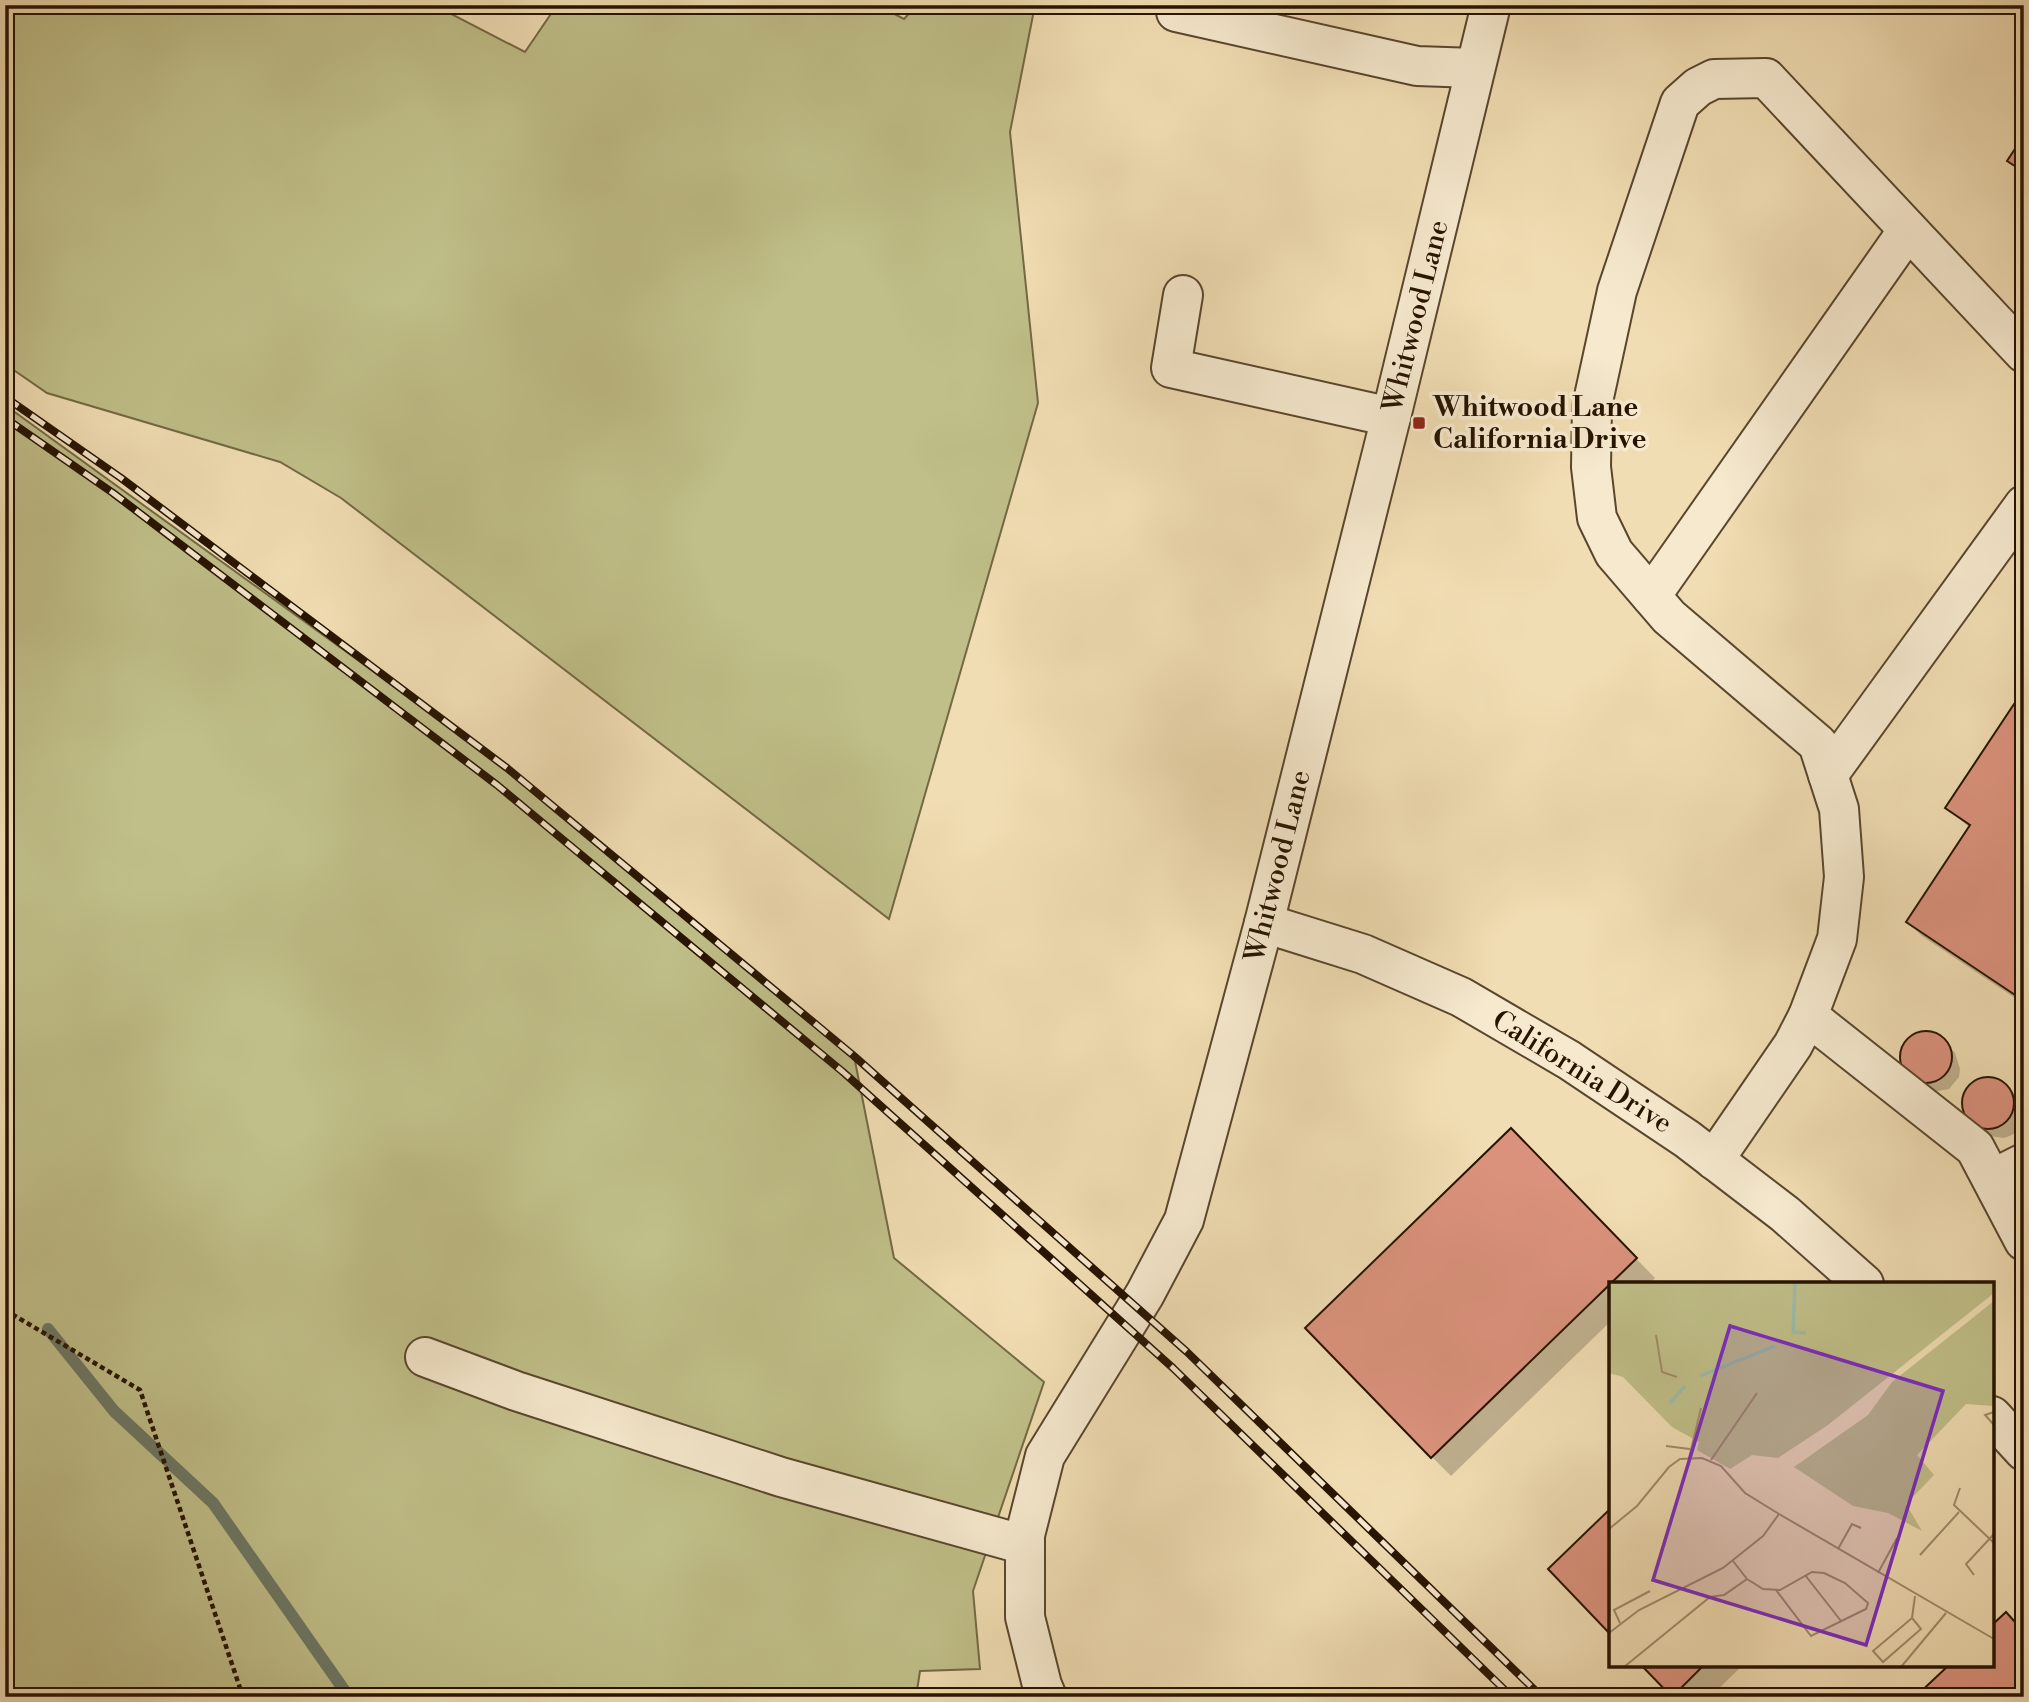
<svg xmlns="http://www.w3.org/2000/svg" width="2029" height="1702" font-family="'Libre Bodoni',serif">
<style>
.green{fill:#c0bf89;stroke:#736944;stroke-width:2}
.shadow{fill:#0003}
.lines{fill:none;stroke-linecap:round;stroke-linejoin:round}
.stream{stroke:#6c7865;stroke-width:12}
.building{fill:#db927d;stroke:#261300;stroke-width:2}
.minor-casing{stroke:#59462d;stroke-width:42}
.path{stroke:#261300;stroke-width:4.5;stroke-dasharray:5 3.5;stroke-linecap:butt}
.minor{stroke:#f6e9ce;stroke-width:38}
.rail-casing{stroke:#261300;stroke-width:8}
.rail{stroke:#f6e9ce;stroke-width:5;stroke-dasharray:16;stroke-linecap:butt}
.poi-dot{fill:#8f2418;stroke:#f6e9ce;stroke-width:2.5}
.labels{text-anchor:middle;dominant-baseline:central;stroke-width:7;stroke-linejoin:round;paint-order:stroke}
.street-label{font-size:28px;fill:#261300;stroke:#f6e9ce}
.poi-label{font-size:28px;font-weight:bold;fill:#261300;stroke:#f6e9ce;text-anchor:start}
.inset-river{fill:none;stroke:#9bbca9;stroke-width:3.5}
.inset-road{fill:none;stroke:#a08c6b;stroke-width:2}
.view{fill:#7b2cbf;fill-opacity:0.15;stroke:#7b2cbf;stroke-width:3.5}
.inset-edge{fill:none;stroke:#261300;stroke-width:3.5}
</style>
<rect width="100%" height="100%" fill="#f1ddb3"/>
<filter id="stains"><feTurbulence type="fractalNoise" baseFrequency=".00286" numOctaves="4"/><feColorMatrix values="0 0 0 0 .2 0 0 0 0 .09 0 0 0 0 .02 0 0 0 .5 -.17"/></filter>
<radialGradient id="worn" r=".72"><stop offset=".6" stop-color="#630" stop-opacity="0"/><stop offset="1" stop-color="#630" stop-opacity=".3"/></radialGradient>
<g class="green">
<polygon points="5,5 434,5 525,52 557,5 877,5 904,19 917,5 1035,5 1010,132 1038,403 889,919 341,498 280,462 47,393 5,364"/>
<polygon points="5,405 507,768 854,1056 894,1258 1044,1382 973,1591 980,1669 920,1671 916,1697 5,1697"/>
</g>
<g class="shadow">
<polygon points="2024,693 2024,1004 1922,936 1908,922 1970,828 1947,808"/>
<polygon points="1924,1033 1939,1037 1955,1053 1960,1069 1959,1077 1949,1089 1933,1092 1904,1068 1901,1052 1909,1039"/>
<polygon points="1979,1080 1995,1080 2003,1083 2019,1099 2024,1115 2018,1130 2012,1135 2004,1138 1989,1136 1966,1114 1964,1106 1967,1091"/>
<polygon points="1530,1149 1655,1278 1649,1284 1611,1284 1611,1321 1451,1476 1432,1457"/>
<polygon points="1643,1665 1743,1665 1710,1697 1674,1697"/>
</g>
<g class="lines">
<polyline class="stream" points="48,1329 114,1411 213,1503 349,1697"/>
</g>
<g class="building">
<polygon points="2024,135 2024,172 2007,161"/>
<polygon points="2024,689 2024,1001 1906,922 1970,825 1945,808"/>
<circle cx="1926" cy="1057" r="26"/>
<circle cx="1988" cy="1103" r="26"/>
<polygon points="1511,1128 1637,1258 1431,1458 1305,1328"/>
<polygon points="1611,1508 1611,1635 1548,1569"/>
<polygon points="2006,1612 2024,1632 2024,1697 1915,1697 1949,1665 1992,1665 1992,1625"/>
<polygon points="1641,1665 1704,1665 1672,1697"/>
</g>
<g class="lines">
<g class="minor-casing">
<g id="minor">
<polyline points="1176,12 1417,66 1475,68"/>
<polyline points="1183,295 1171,368 1391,417"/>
<polyline points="1651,596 1908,230"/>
<polyline points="1828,775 2024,505"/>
<polyline points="1264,923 1363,954 1461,997 1569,1060 1687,1139 1785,1214 1864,1284"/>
<polyline points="1808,1016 1837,939 1844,877 1839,809 1818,744 1669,617 1614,553 1597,518 1591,467 1592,406 1617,291 1680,103 1698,87 1714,79 1766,78 2024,353"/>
<polyline points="1714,1160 1793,1045 1808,1016 1975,1148 2024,1241"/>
<polyline points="1992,1179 2024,1163"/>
<polyline points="425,1357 516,1391 781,1477 1025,1545"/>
<polyline points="1992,1416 2024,1451"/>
<polyline points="1047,1697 1042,1685 1025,1617 1025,1535 1045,1456 1145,1294 1184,1220 1264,923 1391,417 1491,5"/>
</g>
</g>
<polyline class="path" points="5,1310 140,1390 243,1697"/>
<use href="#minor" class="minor"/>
<g class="rail-casing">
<g id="rail">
<polyline points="5,397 121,478 507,768 854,1056 1187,1352 1542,1697"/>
<polyline points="5,418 113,493 497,785 843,1072 1173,1368 1512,1697"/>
</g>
</g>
<use href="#rail" class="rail"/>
</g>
<rect class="poi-dot" x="1412" y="416" width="14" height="14" rx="3.5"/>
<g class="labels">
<g class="street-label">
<text transform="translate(1416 316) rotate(-76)">Whitwood Lane</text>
<text transform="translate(1278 866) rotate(-76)">Whitwood Lane</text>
<text transform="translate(1582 1072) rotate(32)">California Drive</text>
</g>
<g class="poi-label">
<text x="1433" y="407">Whitwood Lane<tspan x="1433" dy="32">California Drive</tspan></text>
</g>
</g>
<g transform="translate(1609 1282)">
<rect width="385" height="385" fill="#f1ddb3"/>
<path d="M0 0H385V11L219 143 169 176 143 173 121 187 88 168 90 160 63 145 14 95 0 91ZM385 19V124L357 122 308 173 325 193 297 222 313 249 279 231 244 224 185 185 259 133 283 100Z" fill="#c0bf89"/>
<path class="inset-river" d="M186 0 184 50 197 51M91 94 166 64M61 121 76 104"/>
<path class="inset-road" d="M47 53 53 90 68 95M385 130 376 133 385 143M57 164 81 167M80 176 92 126M102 178 148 111M351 206 345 223 385 261M0 247 28 224 60 185 71 177 93 176 112 184 136 211 170 232 385 357M229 267 243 242 252 246M311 273 350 230M269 291 288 256M196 293 232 339M365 293 357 282 385 252M138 297 154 307 171 308 203 290 215 291 236 301 259 321 257 327 202 354 167 308M303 336 264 369 274 380 312 347 303 336 306 314M11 341 5 328 41 309M0 351 30 328 114 286 154 254 170 232M15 385 101 315 115 313 138 297 124 279M292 385 337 331"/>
<path class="view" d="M121 44 334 109 257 363 44 298Z"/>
<rect width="385" height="385" class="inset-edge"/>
</g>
<rect width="2029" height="1702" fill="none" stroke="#f1ddb3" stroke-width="28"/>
<rect x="7" y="7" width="2015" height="1688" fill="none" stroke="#261300" stroke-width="3.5"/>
<rect x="14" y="14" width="2001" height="1674" fill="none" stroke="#261300" stroke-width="2"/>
<rect width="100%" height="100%" filter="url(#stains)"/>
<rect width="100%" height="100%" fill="url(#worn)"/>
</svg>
